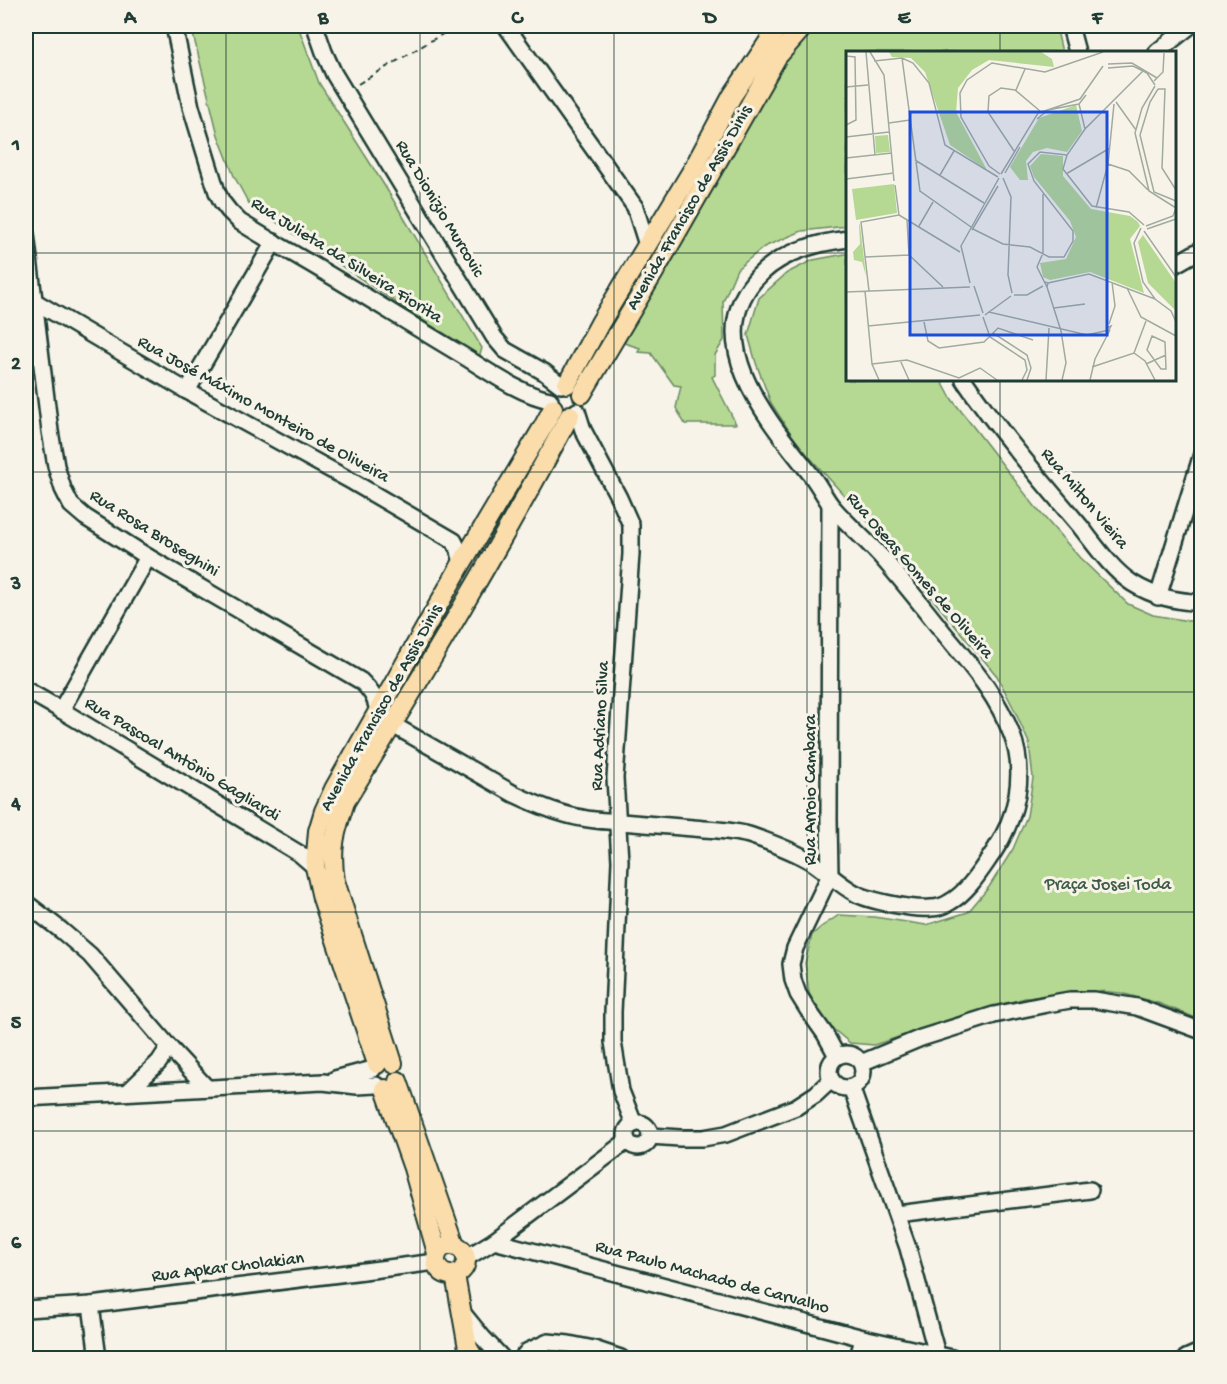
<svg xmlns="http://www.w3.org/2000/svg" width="1227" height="1384" font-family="'Gochi Hand',sans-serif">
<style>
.green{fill:#b5d893;stroke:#6a8a64;stroke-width:1.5}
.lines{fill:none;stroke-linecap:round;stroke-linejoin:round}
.minor-casing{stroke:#1f3d34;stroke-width:20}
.major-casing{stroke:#1f3d34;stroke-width:22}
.path{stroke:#1f3d34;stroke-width:2;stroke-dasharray:6 4.5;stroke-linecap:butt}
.minor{stroke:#f7f3e8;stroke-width:15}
.major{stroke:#fbddab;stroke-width:18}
.grid{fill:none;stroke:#1f3d34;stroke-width:1.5;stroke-opacity:0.55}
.labels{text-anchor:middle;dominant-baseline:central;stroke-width:6;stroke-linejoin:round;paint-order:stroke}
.street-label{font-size:18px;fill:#1f3d34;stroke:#f7f3e8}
.park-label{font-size:18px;fill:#3d5c47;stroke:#f7f3e8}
.inset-road{fill:none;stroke:#a1aaa0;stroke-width:1.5}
.view{fill:#1d4ed8;fill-opacity:0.15;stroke:#1d4ed8;stroke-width:3}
.inset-edge{fill:none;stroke:#1f3d34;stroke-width:3}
.neatline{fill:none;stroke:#1f3d34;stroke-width:2}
.grid-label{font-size:20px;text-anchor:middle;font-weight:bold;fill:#1f3d34}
</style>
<rect width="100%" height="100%" fill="#f7f3e8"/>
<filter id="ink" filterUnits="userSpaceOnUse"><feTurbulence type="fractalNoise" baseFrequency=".0167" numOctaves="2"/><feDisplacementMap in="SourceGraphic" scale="12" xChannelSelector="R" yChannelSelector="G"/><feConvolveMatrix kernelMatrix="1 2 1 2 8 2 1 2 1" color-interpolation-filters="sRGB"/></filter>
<g filter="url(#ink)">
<g class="green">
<polygon points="191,26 298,26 319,83 386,188 482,348 479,358 249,204 234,176 218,135"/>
<polygon points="812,26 1056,26 1062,52 848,52 847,226 802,231 764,247 737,269 723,302 724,340 715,355 715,375 712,377 736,424 685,424 676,408 681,386 674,385 651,353 638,352 640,348 624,343 694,213 778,67"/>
<polygon points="845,254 847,254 848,380 941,380 951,398 1037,509 1080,558 1128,604 1153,615 1201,623 1201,1020 1158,1003 1121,993 1099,991 1025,998 960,1017 874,1045 850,1043 826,1023 809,993 805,963 812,935 821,927 839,915 874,917 926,925 968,912 989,887 1013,849 1027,816 1033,778 1029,743 1013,707 997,676 868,522 797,443 771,403 756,363 748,335 759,298 787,273 813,260"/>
</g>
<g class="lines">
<g class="minor-casing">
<g id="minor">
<path d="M174 26 191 107 217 192 222 202 229 211 240 222 271 241C334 276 395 315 457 352 484 368 520 395 550 400"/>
<polyline points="315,26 324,52 334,74 494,337 505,350 544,372 561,385"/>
<polyline points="506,26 635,207 647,245"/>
<polyline points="1070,26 1077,52"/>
<polyline points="1157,52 1190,26"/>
<path d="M26 234 50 431 56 466 63 489 71 505 85 517 148 557 361 681C371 691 376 698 378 712"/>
<polyline points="1174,265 1202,249"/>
<polyline points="34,301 187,391 353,482 454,541 459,551 462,563"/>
<path d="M964 380C999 431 1040 479 1080 526 1095 545 1112 570 1132 583 1154 597 1176 601 1202 603"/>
<polyline points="187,391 274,242"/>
<polyline points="577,411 583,430 619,498 631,525 631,554 615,778 620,861 613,1012 613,1042 621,1091 634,1124"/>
<polyline points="830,504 829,820 830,875 795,948 791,964 793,980 798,994 808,1010 825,1034 837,1056"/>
<polyline points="1158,597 1202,454"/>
<polyline points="26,690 61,710 300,854 315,867"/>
<polyline points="61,710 148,557"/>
<path d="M393 725 514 794C533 803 562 815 582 818 595 821 609 821 621 822 645 824 669 826 693 828 712 830 734 830 752 836 772 843 794 851 812 862 827 872 840 885 855 893 869 901 915 910 931 908 938 908 944 906 950 902 968 892 981 870 993 853 1016 819 1027 775 1012 735 996 693 971 666 943 632 924 608 905 584 885 561 868 541 846 524 830 504 823 494 817 482 808 471 769 421 702 344 754 281 777 253 814 243 848 239"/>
<polyline points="26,903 62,931 90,955 169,1047 207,1088"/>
<circle cx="846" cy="1071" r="17"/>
<polyline points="861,1063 921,1038 994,1015 1047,1004 1070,1000 1094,1000 1137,1007 1202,1031"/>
<polyline points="335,1079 373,1069"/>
<polyline points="851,1087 908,1248 938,1358"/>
<polyline points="128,1092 159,1062 169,1047"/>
<polyline points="26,1098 323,1082 357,1086 376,1085"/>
<circle cx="638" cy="1135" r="12"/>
<polyline points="650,1136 680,1138 703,1138 726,1134 796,1107 816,1094 831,1080"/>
<polyline points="897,1214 1090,1190"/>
<polyline points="494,1241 627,1141"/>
<polyline points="466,1258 494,1241 863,1338 952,1358"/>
<polyline points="91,1305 98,1358"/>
<polyline points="26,1309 91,1305 436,1262"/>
<polyline points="461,1311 483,1338 502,1358"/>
<polyline points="522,1358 528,1351 548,1342 569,1344 594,1349 621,1358"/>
<polyline points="858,1358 863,1338"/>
<polyline points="1186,1358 1202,1351"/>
</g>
</g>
<g class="major-casing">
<g id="major">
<polyline points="567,384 600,323 693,169 732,96 779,26"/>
<polyline points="582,394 656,269 777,57 804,26"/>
<path d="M393 1063 335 881C330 848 335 833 345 802 423 675 500 547 570 415"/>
<polyline points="377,1064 322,898 315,867 318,831 324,811 334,789 462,563 543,427 553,408"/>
<polyline points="398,1081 455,1245"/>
<polyline points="385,1089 413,1168 437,1253"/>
<circle cx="451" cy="1260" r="15"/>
<polyline points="455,1275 468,1348 474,1358"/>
</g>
</g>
<polyline class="path" points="358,84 456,26"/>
<use href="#minor" class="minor"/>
<use href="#major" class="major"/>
</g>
</g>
<path class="grid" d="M226 26V1358M420 26V1358M614 26V1358M807 26V1358M1000 26V52M26 253H848M1174 253H1202M1000 380V1358M26 472H1202M26 692H1202M26 912H1202M26 1131H1202"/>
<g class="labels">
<g class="street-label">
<text transform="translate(690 208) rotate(-60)">Avenida Francisco de Assis Dinis</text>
<text transform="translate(439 209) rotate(59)">Rua Dionizio Murcovic</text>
<text transform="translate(346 261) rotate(32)">Rua Julieta da Silveira Fiorita</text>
<text transform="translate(263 410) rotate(29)">Rua José Máximo Monteiro de Oliveira</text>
<text transform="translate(1084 499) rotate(50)">Rua Milton Vieira</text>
<text transform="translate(154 534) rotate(32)">Rua Rosa Broseghini</text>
<text transform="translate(919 576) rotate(49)">Rua Oseas Gomes de Oliveira</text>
<text transform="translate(382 708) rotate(-61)">Avenida Francisco de Assis Dinis</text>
<text transform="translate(601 726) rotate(-87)">Rua Adriano Silva</text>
<text transform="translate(182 760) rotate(31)">Rua Pascoal Antônio Gagliardi</text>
<text transform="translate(811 790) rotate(-90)">Rua Arroio Cambara</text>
<text transform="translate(228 1268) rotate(-7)">Rua Apkar Cholakian</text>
<text transform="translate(712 1278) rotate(15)">Rua Paulo Machado de Carvalho</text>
</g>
<g class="park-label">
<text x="1108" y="885">Praça Josei Toda</text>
</g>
</g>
<g transform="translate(846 51)">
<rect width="330" height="330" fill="#f7f3e8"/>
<path d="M43 1H195L206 8 208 16 143 9 126 19 112 37 110 61 141 119 104 94 79 21 65 7 46 6ZM230 54 236 80 221 101 201 97 187 101 180 110 182 129H174L164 116 193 67ZM42 84 44 101 30 102 29 85ZM195 103 217 105V125L245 158 284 165 292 171 294 175 284 188 298 242 244 221 204 229 197 226 194 212 220 208 230 186 224 170 188 126 184 115ZM48 133 51 162 10 169 6 138ZM13 173 14 174 20 225 16 211 8 209 7 201 14 193ZM297 184 330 232V260L302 232 292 191Z" fill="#b5d893"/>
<path class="inset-road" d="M20 1 29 104M24 1 38 24 48 130M0 5 9 6 10 69 0 74M56 7 74 140 125 176M28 10 56 7 67 12 83 32 99 94 152 126M262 13 286 12 311 27M262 17 287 15 301 22 309 34M297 20 239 78 221 104 217 118 246 155 283 161 298 174M308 30 317 21 318 2M309 35 296 57 289 82 303 140 330 157M0 36 22 34M312 38 304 51 294 84 308 141 330 150M312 38H319L316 117 330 139M170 39 179 18M270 51 290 79M233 53 239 78M191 68 202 59 233 53 240 44M43 72 64 69M0 86 43 81M168 100 142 61 143 45 155 37 169 39 194 60M0 107 46 102M69 109 138 152M262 113 283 120 302 139M159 122 174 96M154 123 143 115 115 66 114 42 121 29 146 12 199 21 257 1M155 123 192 62 234 48 257 15M220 123 264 97M94 124 108 100M157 127 165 146 162 224 166 242M0 128 48 122M49 134 53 164M197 143V202L191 216 201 236 202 232 199 231M250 157 262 113 268 53M53 164 114 201M61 169 63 204M73 175 87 151M300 175 327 165 330 157M295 177 288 192 297 231 309 248 325 260 330 271M127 178 157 193 184 196 203 206H218L227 190V180L188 130 182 113 194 101 221 104M301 178 330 168M126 179 152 135M298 180 330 226M19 206 63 204 97 236M124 232 115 195 153 127M202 232 243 223 309 248M128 235 137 262M201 236 215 280 220 312 216 329M281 237 295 266 330 285M19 240 26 313 33 329M23 240 15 171 53 164M0 241 124 236M168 244H181L197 235M208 257 239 253M143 261 165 245M139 264 143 261 241 284 263 279 265 275 260 277M137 266 144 286 179 309 181 319 176 329M78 271 82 290 93 297 138 291 152 277 187 289M263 273 269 255 266 231M22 275 134 264M147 282 181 304 185 317 181 329M306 285 319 291 320 318H315L301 299ZM288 302 300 270M54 309 63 329M26 313 61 309 113 327 134 317 151 329M300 313 320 304M246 316 288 302 299 310 309 329M200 329 203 277M244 329 249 308 264 279"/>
<path class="view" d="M64 61H261V284H64Z"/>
<rect width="330" height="330" class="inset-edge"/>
</g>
<rect width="1227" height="1384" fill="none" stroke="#f7f3e8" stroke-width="66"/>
<rect x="33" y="33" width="1161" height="1318" class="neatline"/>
<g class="grid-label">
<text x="130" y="23">A</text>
<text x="323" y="23">B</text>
<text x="517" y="23">C</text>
<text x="710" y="23">D</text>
<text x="904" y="23">E</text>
<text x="1097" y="23">F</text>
<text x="16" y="150">1</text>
<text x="16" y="369">2</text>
<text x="16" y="589">3</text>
<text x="16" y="809">4</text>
<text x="16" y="1028">5</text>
<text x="16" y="1248">6</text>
</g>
</svg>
